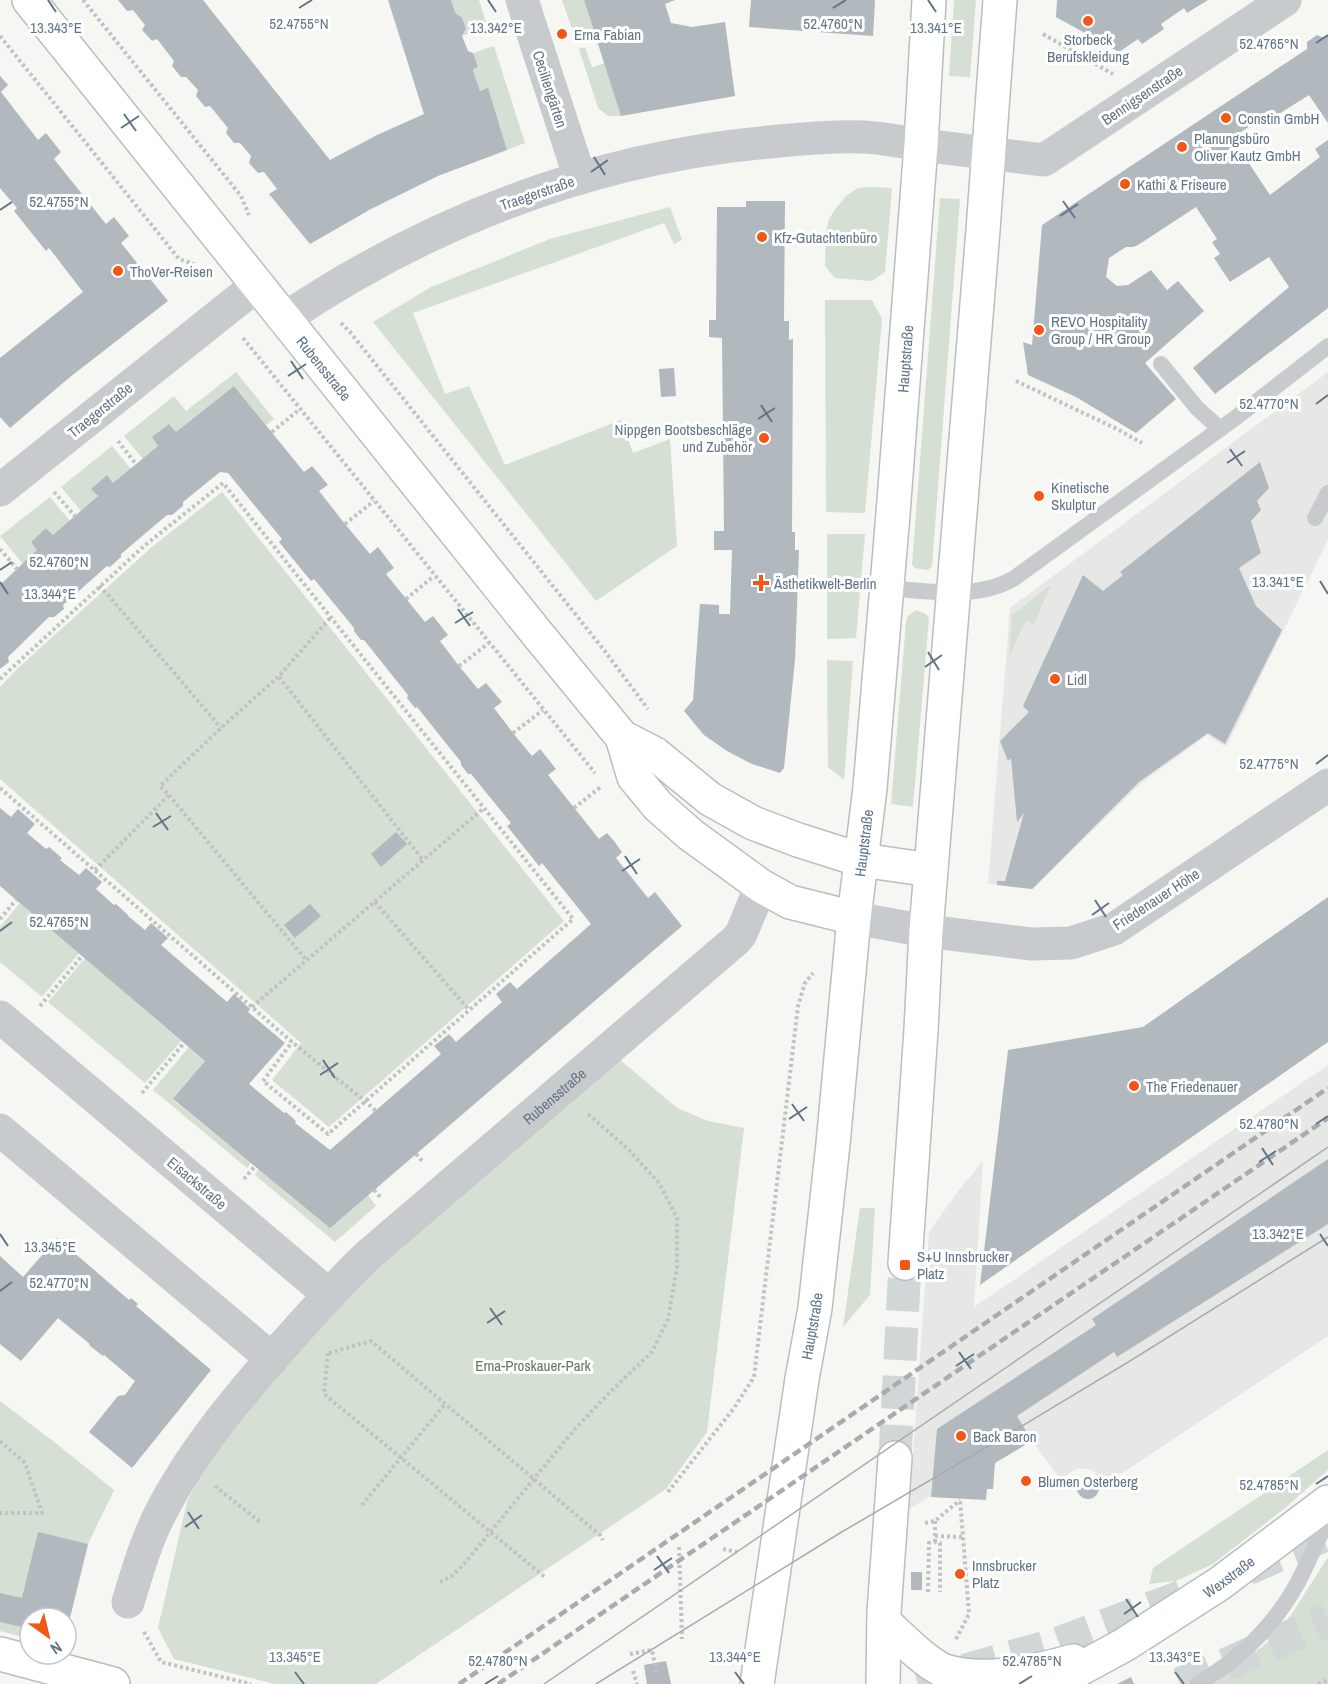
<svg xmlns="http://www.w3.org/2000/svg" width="1328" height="1684" font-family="'Archivo Narrow',sans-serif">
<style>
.built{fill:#e7e8e6}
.green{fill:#d6dfd3}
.building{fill:#b1b8be}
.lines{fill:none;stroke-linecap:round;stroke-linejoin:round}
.secondary-tunnel{stroke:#d1d6d7;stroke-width:33;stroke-dasharray:33 16;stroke-linecap:butt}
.highway-tunnel{stroke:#d1d6d7;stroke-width:33;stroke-dasharray:33 16;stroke-linecap:butt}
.secondary-casing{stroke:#b9bec3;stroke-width:36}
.highway-casing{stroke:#b9bcbf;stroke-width:36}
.path{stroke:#c0c2c4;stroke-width:4;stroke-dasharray:3 3;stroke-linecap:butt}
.lane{stroke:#c8cbce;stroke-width:16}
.street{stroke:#c8cbce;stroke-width:33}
.secondary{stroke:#fff;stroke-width:33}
.highway{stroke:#fff;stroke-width:33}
.tram{stroke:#a7acb3;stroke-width:1.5}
.rail{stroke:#a7acb3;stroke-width:4.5;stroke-dasharray:9 4.5;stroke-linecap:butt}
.ticks{fill:none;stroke:#627487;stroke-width:2}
.poi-dot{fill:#f45614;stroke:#fff;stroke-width:2}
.labels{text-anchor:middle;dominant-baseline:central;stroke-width:6;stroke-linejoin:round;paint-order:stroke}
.poi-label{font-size:15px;fill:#627487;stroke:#fff;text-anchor:start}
.street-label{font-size:15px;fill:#627487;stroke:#fff}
.park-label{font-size:15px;fill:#62785e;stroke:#fff}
.ticks-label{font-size:15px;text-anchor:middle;fill:#627487;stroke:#fff;stroke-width:6;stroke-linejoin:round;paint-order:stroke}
</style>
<rect width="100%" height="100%" fill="#f6f6f2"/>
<g class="built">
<polygon points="1328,372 1328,540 1226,747 1207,735 1139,785 1033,889 988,884 1010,608"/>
<polygon points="1328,1065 1328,1336 1124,1472 1101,1482 1093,1470 1078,1468 1060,1479 1028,1436 909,1509 929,1232 958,1191 983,1161 974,1307"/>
</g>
<g class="green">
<polygon points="451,0 479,0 488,28 462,36 466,29 462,17 456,14"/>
<polygon points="562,0 584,0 593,29 574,35"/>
<polygon points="954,0 976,0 970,77 949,76"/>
<polygon points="494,46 525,143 507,150 488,89 480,91 473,70 478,65 473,53"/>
<polygon points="585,47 592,67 605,63 621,116 608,116 598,108 579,49"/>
<polygon points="872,187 892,188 885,272 872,281 835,278 825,266 826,231 829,219 836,208 846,196 858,188"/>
<polygon points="940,198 960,199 932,566 928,570 915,568 912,565"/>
<polygon points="670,207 682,240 674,244 664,223 413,313 445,394 469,386 505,465 621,420 633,453 670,439 677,546 596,601 373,322 431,287 550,239"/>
<polygon points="825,300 872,300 882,319 865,513 826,512"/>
<polygon points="236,372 274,419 266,425 234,386 176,432 153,437 158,446 143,459 124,436 174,396 186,411"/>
<polygon points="112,446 131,469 113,483 107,475 91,489 98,496 81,511 61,487"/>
<polygon points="222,492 564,921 329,1127 272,1080 301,1043 0,779 0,687 18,668 153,546"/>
<polygon points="50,497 70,521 53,535 46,528 31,542 37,550 23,564 0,536"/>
<polygon points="827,534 865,534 856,638 827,639"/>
<polygon points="1051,585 1034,624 1026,620 1009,657 1012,615"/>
<polygon points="916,610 926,614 929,618 913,807 891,804 906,622 907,617"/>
<polygon points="827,660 853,661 844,780 828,767"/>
<polygon points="20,903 79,953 42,997 0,962 0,927"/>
<polygon points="85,958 181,1041 145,1083 48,1002"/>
<polygon points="189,1047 205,1061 173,1100 251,1163 247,1168 153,1090"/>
<polygon points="618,1058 677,1108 708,1121 744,1128 707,1432 666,1489 376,1684 275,1684 174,1659 158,1628 187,1502 196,1484 215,1454 263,1392 375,1268"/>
<polygon points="259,1169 368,1195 376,1206 335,1242 255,1175"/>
<polygon points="860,1208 875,1208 870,1295 843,1327"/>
<polygon points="0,1401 58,1445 114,1490 88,1544 66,1633 66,1618 30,1618 30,1639 0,1631"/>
<polygon points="1328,1450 1328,1470 1285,1508 1213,1564 1176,1581 1149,1584 1153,1568"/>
<polygon points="1328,1557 1328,1684 1214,1684 1268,1642 1291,1615"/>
</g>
<g class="building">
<polygon points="118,0 203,0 330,160 377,135 424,114 388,0 451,0 456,14 462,17 466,29 462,36 468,51 473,53 478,66 473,70 480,91 488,88 507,150 438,176 371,209 310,244 269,194 277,189 264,172 258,173 249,163 251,156 240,143 234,143 226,133 228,128 210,106 205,107 196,96 198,90 186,77 181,77 172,66 174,61 157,39 152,41 142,30 145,25 133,10 127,11"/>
<polygon points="584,0 675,0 665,4 671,23 692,27 725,22 735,96 621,116"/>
<polygon points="751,0 875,0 873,36 749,27"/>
<polygon points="1057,0 1208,0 1187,13 1184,8 1161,24 1164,29 1142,44 1138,39 1119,52 1056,17"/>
<polygon points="1317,35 1324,38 1328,35 1328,123 1309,95 1274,117 1271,112 1232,138 1270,195 1320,157 1315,149 1328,140 1328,308 1215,394 1193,368 1289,287 1269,257 1230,282 1214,258 1220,254 1212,242 1217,239 1196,207 1138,245 1133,247 1126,247 1109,258 1106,277 1117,286 1128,285 1151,270 1167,290 1178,281 1204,311 1145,363 1176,399 1136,433 1076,397 1028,375 1023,342 1032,345 1042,225 1307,49 1307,42"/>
<polygon points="0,76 8,85 1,92 38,140 46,133 61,152 54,159 106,224 114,217 129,236 121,243 168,301 70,377 10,428 0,417 0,358 83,292 49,248 46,251 14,211 17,208 0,188"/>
<polygon points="746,201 785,201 784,321 789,321 789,340 793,339 792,532 795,532 795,550 799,550 795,660 784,768 780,773 752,764 727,751 704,735 684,711 693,700 700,604 719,605 719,614 730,614 732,550 714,550 714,531 724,531 722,338 709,337 709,320 716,320 717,207 746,207"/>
<polygon points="674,368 676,396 661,397 659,369"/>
<polygon points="234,386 304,472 312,466 319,474 328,485 319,491 345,524 370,554 378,547 394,568 386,574 425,622 433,616 448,635 440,641 459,666 478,689 486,683 502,702 494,708 513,733 532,756 540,749 556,769 548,775 599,839 607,833 614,841 622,852 616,858 648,898 655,892 682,926 330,1228 173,1099 205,1061 0,886 0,808 11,817 18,809 35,824 27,833 46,849 49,847 62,858 60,860 79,875 86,868 102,882 96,889 114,905 116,904 128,915 128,916 145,930 151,923 168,938 161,945 227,1002 234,994 250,1009 248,1012 285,1043 249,1084 284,1113 286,1112 296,1121 295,1123 330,1150 441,1054 434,1046 449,1034 456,1042 502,1002 496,994 510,982 517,989 591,924 542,863 539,866 507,826 511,823 471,774 468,774 461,765 461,762 417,707 415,708 407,698 408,695 364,640 361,640 354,631 354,628 314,579 311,581 279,542 282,539 228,473 220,472 183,502 183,506 172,515 167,515 121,554 121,557 110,567 107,566 63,605 64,609 54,617 49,617 8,657 9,662 0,669 0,585 37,550 31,542 46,528 53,535 98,496 91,489 107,475 113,483 158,446 152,437 169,424 176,432"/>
<polygon points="1260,462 1269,488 1257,501 1261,510 1251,521 1261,553 1239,568 1256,606 1282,630 1225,744 1208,733 1139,782 1032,889 997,885 997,881 1005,881 1024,813 1017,822 1011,758 1008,761 1000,741 1029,712 1023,706 1083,575 1103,591 1123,575 1120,572"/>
<polygon points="396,832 407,844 381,867 371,854"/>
<polygon points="1328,897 1328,1042 980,1285 1008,1050 1143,1027"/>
<polygon points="310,904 321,916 295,938 284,925"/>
<polygon points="1328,1159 1328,1224 1117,1357 1114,1352 1017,1416 1032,1441 995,1463 993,1489 987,1489 986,1500 931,1497 937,1429 1096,1325 1092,1319"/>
<polygon points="57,1238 129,1300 131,1298 138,1304 136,1306 211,1370 132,1468 89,1432 118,1396 125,1395 135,1381 104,1355 103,1356 89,1345 90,1344 58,1318 21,1361 0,1344 0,1256 23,1277"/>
<circle cx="1088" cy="1488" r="11"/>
<polygon points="38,1532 88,1544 67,1630 66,1618 30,1618 30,1629 0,1622 0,1593 22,1598"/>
<rect x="911" y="1572" width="11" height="18"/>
<polygon points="666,1661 671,1684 647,1684 644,1665"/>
<polygon points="1131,1677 1134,1684 1117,1684"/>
</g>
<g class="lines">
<polyline class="secondary-tunnel" points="895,1458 905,1263"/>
<g class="highway-tunnel">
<polyline points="1247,1569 1328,1534"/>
<polyline points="918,1684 1056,1644 1191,1593"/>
<polyline points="1180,1684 1328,1620"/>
</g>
<g class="secondary-casing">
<g id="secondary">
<path id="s2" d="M29 0 535 631 622 737 634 777 658 806 691 835 761 886 790 902 854 918"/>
<polyline points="622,737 655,754 710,799 753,823 798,840 861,860 931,870"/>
<polyline points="905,1263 921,1030 926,931 983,230 1000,0"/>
<path d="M884 1622C902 1638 920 1658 942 1670 981 1684 1034 1672 1073 1661"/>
<path id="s3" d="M757 1684 802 1379 815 1308 833 1144 854 918 870 788 893 514 921 145 929 0"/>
<polyline points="883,1684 884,1612 895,1458"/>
<path id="s4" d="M1052 1684 1124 1645 1219 1584 1328 1502"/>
</g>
</g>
<g class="highway-casing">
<polyline id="highway" points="0,1654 113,1684"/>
</g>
<g class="path">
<polyline points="83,0 241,196 249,215"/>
<polyline points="1043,34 1113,74"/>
<polyline points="0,36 179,259 194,264"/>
<polyline points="341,323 350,332 604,650 648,709"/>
<polyline points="243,338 595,773"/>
<polyline points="1016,381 1117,429 1142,443"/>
<polyline points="272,432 300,409"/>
<polyline points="118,441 136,464"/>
<polyline points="54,492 75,516"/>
<polyline points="345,524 374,501"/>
<polyline points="0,549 17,569"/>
<polyline points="99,586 109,596 221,728"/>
<polyline points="406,599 434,576"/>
<polyline points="459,666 489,643"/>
<polyline points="279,677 423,860"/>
<polyline points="0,679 144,546 223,483 573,919 328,1134 263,1081 292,1042"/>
<polyline points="513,733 543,710"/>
<polyline points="0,788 292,1042 365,1101 376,1111"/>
<polyline points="169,795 307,961"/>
<polyline points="574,808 602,786"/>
<polyline points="95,870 169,795 160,786 221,728 279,676 331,617"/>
<polyline points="375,902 469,1010"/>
<polyline points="0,919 16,900"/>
<polyline points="40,1006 82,956"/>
<polyline points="252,1007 484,808"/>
<polyline points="142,1093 184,1043"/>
<polyline points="416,1154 424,1163"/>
<polyline points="244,1179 255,1166"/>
<polyline points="374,1190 382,1199"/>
<polyline points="328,1353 324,1394 546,1578"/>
<polyline points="329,1353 371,1341 600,1535 603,1540"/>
<polyline points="0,1441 25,1463 42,1513 0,1513"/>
<polyline points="215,1486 260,1522"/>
<polyline points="668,1492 734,1408 754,1377 798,1006 805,983 813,973"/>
<polyline points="362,1505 445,1404"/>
<polyline points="935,1521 935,1542"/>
<polyline points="925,1523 935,1521 960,1500"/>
<polyline points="935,1536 963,1537"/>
<polyline points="679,1547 682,1639"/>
<polyline points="723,1549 737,1552"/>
<polyline points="440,1582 452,1576 464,1564 575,1429 613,1389 652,1352 668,1319 677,1268 677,1218 659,1183 628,1149 587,1113"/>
<polyline points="928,1592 929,1543 935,1542 940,1543 940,1592"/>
<polyline points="144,1632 161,1662 251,1684"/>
<polyline points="956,1639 969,1614 960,1499"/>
<polyline points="630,1654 652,1650 657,1676"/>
<polyline points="633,1671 637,1684"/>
<polyline points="1318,1684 1328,1680"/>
</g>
<g class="lane">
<polyline points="1161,364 1197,408 1220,429"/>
<polyline points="1315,518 1328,493"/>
<path d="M887 588C928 591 976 600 1013 579L1238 416 1328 346"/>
<path d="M1197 1684C1238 1661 1274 1626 1297 1584 1308 1563 1318 1540 1328 1517"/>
</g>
<g class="street">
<polyline points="522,0 580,178"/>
<path d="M284 319C430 221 593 158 769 142 800 139 833 136 864 137 883 138 903 142 922 145 963 150 1003 155 1044 160L1285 0"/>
<polyline points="0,490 257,285"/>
<polyline points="854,918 926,931 1032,944 1071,943 1114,929 1328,785"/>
<polyline points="0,1017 328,1294"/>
<polyline points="0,1130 272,1359"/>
<path id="s1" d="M128 1602C137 1573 145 1544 159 1516 190 1454 236 1399 282 1347 310 1316 336 1286 366 1257L736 940 741 934 761 886"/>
</g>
<use href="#secondary" class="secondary"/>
<use href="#highway" class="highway"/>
<g class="tram">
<polyline points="544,1684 1328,1147"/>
<polyline points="596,1684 840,1533 997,1441 1130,1361 1328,1237"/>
</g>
<g class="rail">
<polyline points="459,1684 1328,1088"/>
<polyline points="498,1684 1328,1118"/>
</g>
</g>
<path class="ticks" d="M48 0 56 12M488 0 496 12M928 0 936 12M299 8 312 0M833 8 846 0M1316 43 1328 35M124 114 136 131M121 128 139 116M594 157 605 175M591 172 608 160M1063 201 1075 218M0 210 12 202M1060 216 1078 204M291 361 303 379M288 376 306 364M1316 404 1328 395M761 405 772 422M758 419 775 408M1230 449 1242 466M1227 463 1245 451M0 570 12 562M1320 581 1328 594M0 582 8 594M458 609 470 626M455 623 473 612M928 652 939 670M925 667 942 655M1316 764 1328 755M156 813 168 830M153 827 171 816M625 856 637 874M622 871 640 859M1095 900 1106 917M1092 915 1109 903M0 931 12 922M323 1060 335 1078M320 1075 338 1063M792 1104 804 1121M789 1119 807 1107M1316 1124 1328 1116M1262 1148 1273 1165M1259 1162 1276 1151M0 1234 8 1246M1320 1234 1328 1246M0 1291 12 1282M490 1308 502 1325M487 1323 505 1311M959 1352 971 1369M956 1366 974 1354M1316 1484 1328 1476M188 1512 199 1529M185 1527 202 1515M657 1556 669 1573M654 1570 672 1558M1126 1599 1138 1617M1124 1614 1141 1602M295 1672 304 1684M735 1672 744 1684M1175 1672 1184 1684M485 1684 498 1676M1019 1684 1032 1676"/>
<g class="poi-dot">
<circle cx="1088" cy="21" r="6"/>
<circle cx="562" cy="34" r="6"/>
<circle cx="1226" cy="118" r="6"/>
<circle cx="1182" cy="147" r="6"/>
<circle cx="1125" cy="184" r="6"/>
<circle cx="762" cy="237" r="6"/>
<circle cx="118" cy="271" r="6"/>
<circle cx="1039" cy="330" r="6"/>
<circle cx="764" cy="438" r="6"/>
<circle cx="1039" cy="496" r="6"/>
<path d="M758 574h6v6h6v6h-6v6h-6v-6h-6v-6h6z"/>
<circle cx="1055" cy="679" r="6"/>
<circle cx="1134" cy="1086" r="6"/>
<rect x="899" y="1259" width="12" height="12" rx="3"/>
<circle cx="961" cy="1436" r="6"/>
<circle cx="1026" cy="1481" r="6"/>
<circle cx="960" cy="1574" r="6"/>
</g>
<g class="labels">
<g class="poi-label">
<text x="574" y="34">Erna Fabian</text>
<text x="1088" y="39" text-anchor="middle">Storbeck<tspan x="1088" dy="17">Berufskleidung</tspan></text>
<text x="1238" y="118">Constin GmbH</text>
<text x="1194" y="138">Planungsbüro<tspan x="1194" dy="17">Oliver Kautz GmbH</tspan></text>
<text x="1137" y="184">Kathi &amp; Friseure</text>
<text x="774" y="237">Kfz-Gutachtenbüro</text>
<text x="130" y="271">ThoVer-Reisen</text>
<text x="1051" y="321">REVO Hospitality<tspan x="1051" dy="17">Group / HR Group</tspan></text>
<text x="752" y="429" text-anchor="end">Nippgen Bootsbeschläge<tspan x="752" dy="17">und Zubehör</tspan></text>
<text x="1051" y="487">Kinetische<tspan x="1051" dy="17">Skulptur</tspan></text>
<text x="774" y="583">Ästhetikwelt-Berlin</text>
<text x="1067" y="679">Lidl</text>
<text x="1146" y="1086">The Friedenauer</text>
<text x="917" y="1256">S+U Innsbrucker<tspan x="917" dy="17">Platz</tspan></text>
<text x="973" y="1436">Back Baron</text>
<text x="1038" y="1481">Blumen Osterberg</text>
<text x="972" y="1565">Innsbrucker<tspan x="972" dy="17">Platz</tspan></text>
</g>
<g class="street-label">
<text transform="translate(550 89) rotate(72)">Ceciliengärten</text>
<text transform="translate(1142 95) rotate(-34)">Bennigsenstraße</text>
<text transform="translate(537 193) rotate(-19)">Traegerstraße</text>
<text stroke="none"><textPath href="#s3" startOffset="1334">Hauptstraße</textPath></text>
<text stroke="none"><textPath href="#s2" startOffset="472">Rubensstraße</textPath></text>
<text transform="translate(100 410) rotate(-39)">Traegerstraße</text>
<text stroke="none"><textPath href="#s3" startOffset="848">Hauptstraße</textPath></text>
<text transform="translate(1156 899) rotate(-33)">Friedenauer Höhe</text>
<text stroke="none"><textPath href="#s1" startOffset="672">Rubensstraße</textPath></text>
<text transform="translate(197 1183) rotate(40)">Eisackstraße</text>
<text stroke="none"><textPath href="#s3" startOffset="362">Hauptstraße</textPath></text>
<text stroke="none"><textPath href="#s4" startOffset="207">Wexstraße</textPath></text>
</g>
<g class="park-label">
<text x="533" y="1365">Erna-Proskauer-Park</text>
</g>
</g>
<g class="ticks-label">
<text x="833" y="29">52.4760°N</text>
<text x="299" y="29">52.4755°N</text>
<text x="56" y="33">13.343°E</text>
<text x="496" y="33">13.342°E</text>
<text x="936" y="33">13.341°E</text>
<text x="1269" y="49">52.4765°N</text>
<text x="59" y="207">52.4755°N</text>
<text x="1269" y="409">52.4770°N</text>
<text x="59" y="567">52.4760°N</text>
<text x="1278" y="587">13.341°E</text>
<text x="50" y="599">13.344°E</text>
<text x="1269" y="769">52.4775°N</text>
<text x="59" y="927">52.4765°N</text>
<text x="1269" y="1129">52.4780°N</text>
<text x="1278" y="1239">13.342°E</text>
<text x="50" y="1252">13.345°E</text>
<text x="59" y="1288">52.4770°N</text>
<text x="1269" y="1490">52.4785°N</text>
<text x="295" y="1662">13.345°E</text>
<text x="735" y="1662">13.344°E</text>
<text x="1175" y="1662">13.343°E</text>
<text x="498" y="1666">52.4780°N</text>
<text x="1032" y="1666">52.4785°N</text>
</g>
<g transform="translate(48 1636) rotate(146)"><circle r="28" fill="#ffffff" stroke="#c0c7cf" stroke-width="1.5"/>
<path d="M0-4.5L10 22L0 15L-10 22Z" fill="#f45614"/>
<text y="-9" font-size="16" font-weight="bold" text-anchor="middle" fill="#627487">N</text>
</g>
</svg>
